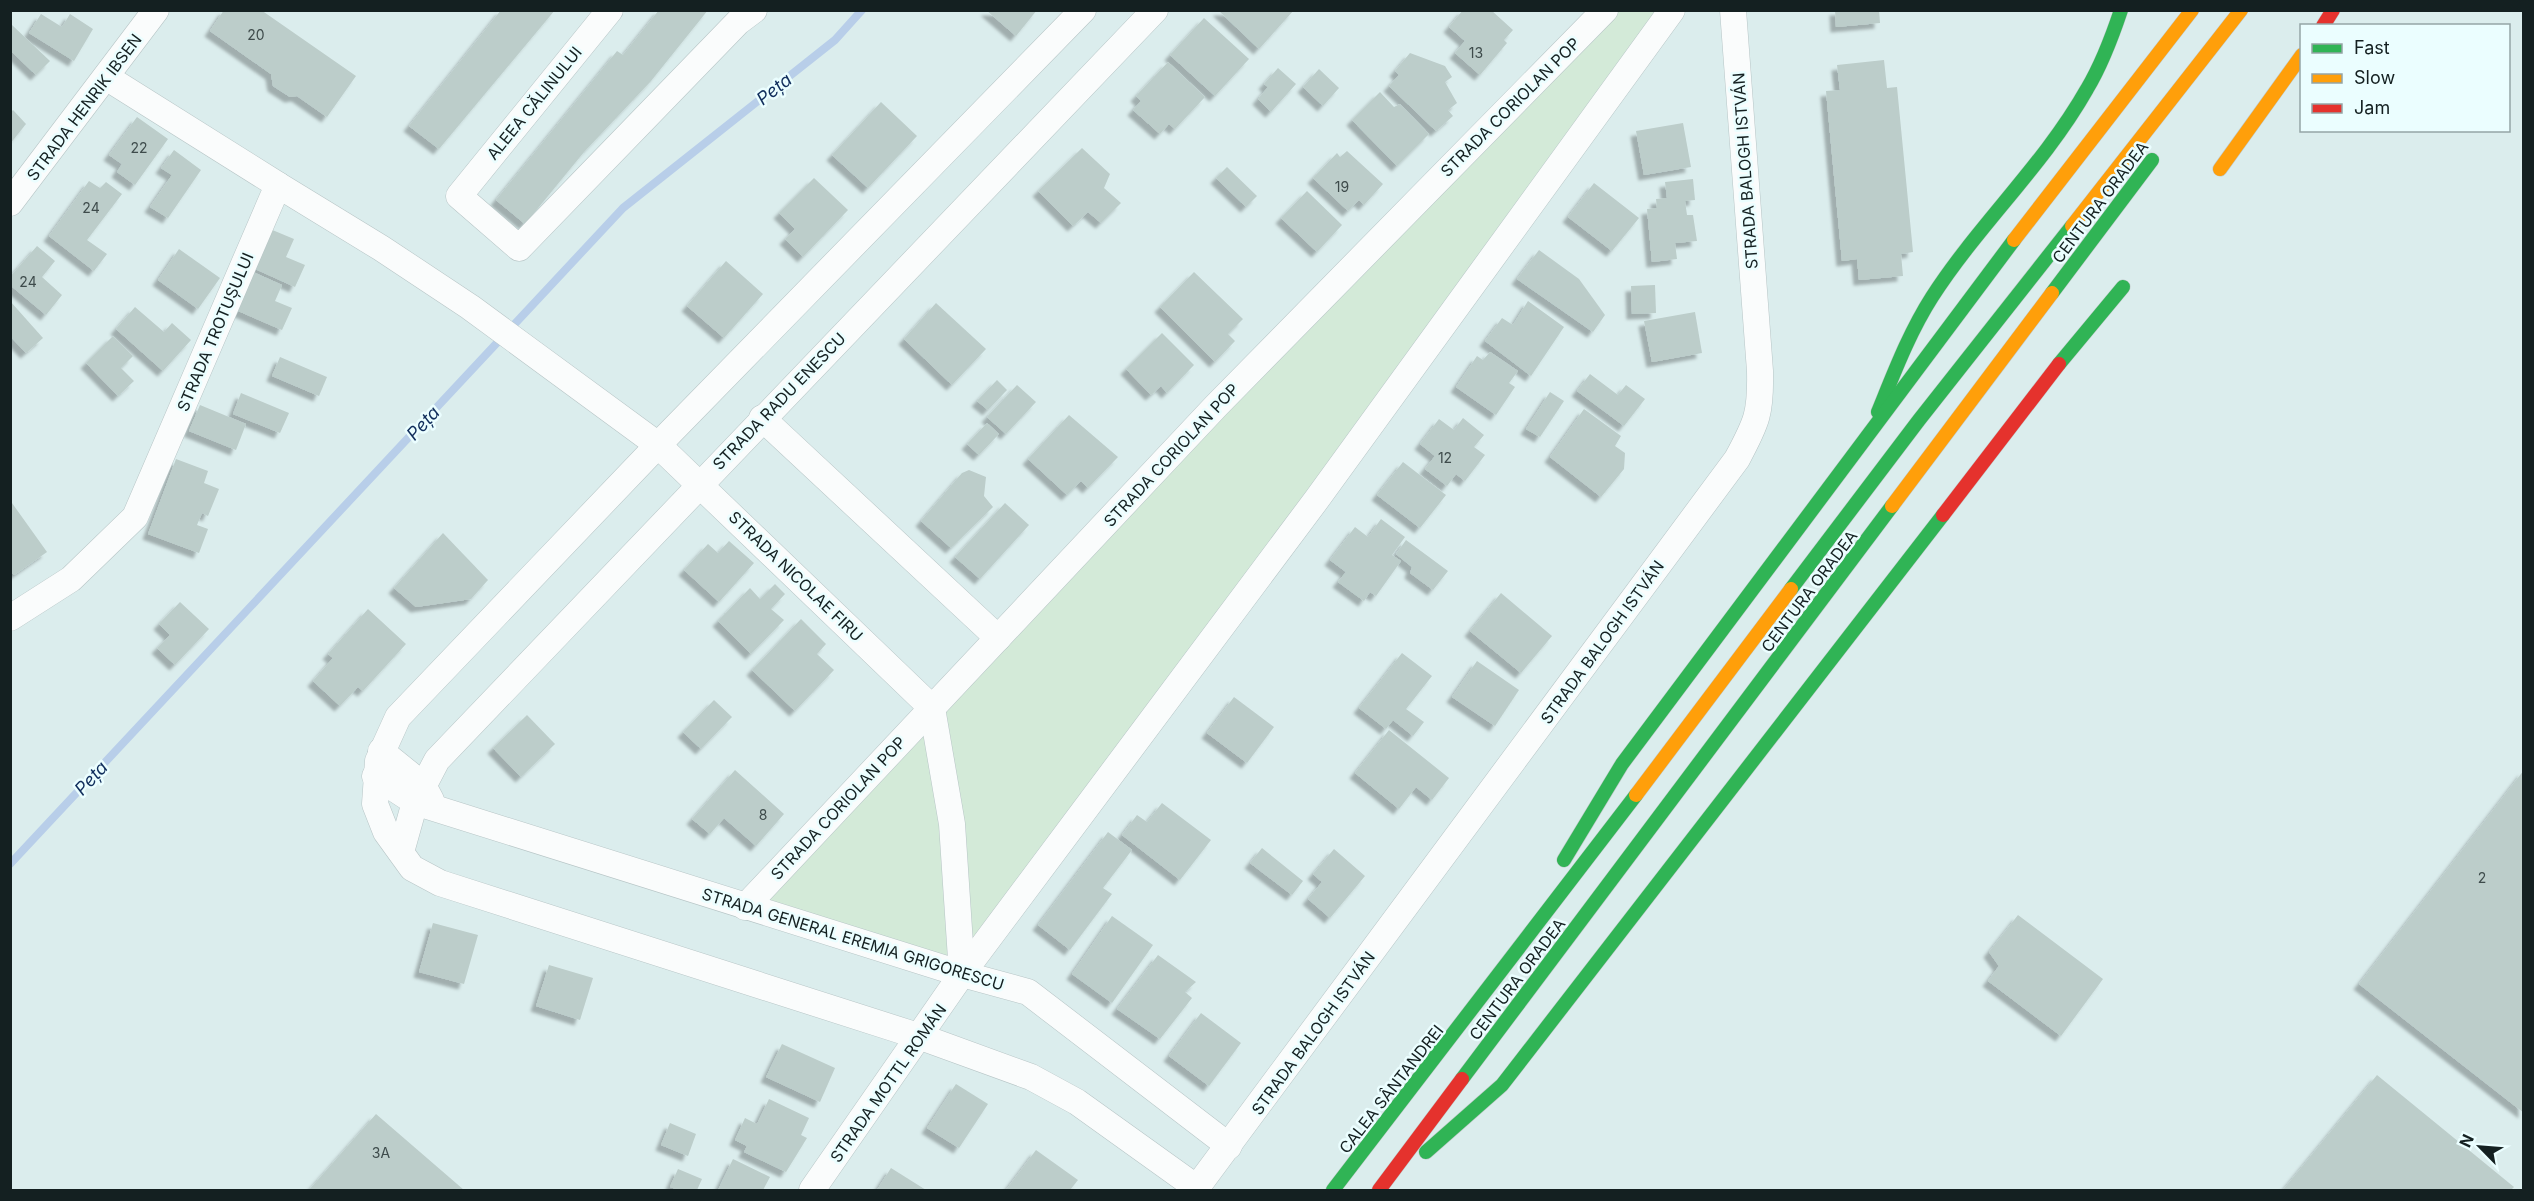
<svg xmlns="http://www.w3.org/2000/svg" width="2534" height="1201" font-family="Inter,sans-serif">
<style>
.green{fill:#d3ead8}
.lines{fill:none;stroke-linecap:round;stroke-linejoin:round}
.stream{stroke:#b8cee9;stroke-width:8}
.building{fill:#bccdca;filter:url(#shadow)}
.street-casing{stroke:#b7c5c6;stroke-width:27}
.fast-casing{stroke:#bfc8c8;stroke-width:15}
.slow-casing{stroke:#bfc8c8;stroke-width:15}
.jam-casing{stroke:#bfc8c8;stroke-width:15}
.street{stroke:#fafcfc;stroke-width:26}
.fast{stroke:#30b455;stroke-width:14}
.slow{stroke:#ff9f0a;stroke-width:14}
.jam{stroke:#e5322d;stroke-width:14}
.labels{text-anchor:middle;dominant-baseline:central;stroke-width:5;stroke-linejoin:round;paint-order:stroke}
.number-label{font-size:14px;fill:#3e4b4b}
.street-label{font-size:16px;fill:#142021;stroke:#ebfeff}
.water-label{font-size:18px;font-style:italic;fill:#112e5c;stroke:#ebfeff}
</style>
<defs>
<filter id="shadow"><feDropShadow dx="-5.5" dy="5.5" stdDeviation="1.5" flood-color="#0004"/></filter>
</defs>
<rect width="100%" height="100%" fill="#dbeded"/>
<polygon class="green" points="1605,11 1672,11 962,974 745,907"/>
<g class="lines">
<polyline class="stream" points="10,864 623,208 835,40 862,10"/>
</g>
<g class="building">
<polygon points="224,10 261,10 356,76 327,117 297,96 290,97 273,86 271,74 210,31"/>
<polygon points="501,10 555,10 439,149 409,126"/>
<polygon points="659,10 708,10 651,81 584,152 525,224 496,200 617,51 623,55"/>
<polygon points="986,10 1037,10 1016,36"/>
<polygon points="1218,10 1294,10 1259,49"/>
<polygon points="1463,10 1491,10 1513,30 1504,40 1507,43 1480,75 1455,53 1465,41 1449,27"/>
<polygon points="1835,10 1879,10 1880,23 1836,27"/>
<polygon points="41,14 62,27 70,14 93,29 74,61 29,33"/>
<polygon points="1204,18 1249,59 1215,96 1170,55"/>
<polygon points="12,25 50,61 36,75 10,50"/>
<polygon points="1410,53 1445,66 1452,77 1445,82 1457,103 1448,110 1453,116 1436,131 1389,86 1399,75 1395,71"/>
<polygon points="1884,60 1887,88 1897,87 1913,252 1901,254 1903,276 1859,280 1857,259 1842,261 1826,91 1840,90 1837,65"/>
<polygon points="1168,62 1205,97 1175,129 1169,124 1160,134 1133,110 1141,101 1136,96"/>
<polygon points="1278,68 1296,84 1271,112 1258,99 1268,87 1264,84"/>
<polygon points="1319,69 1339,88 1323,106 1303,87"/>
<polygon points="1380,92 1394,107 1400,104 1429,134 1397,166 1352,120"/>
<polygon points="881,102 917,136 868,188 832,155"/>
<polygon points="13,110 26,124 10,144 10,113"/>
<polygon points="137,117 168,139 135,185 117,172 122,164 109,155"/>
<polygon points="1683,123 1691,167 1644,175 1636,131"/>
<polygon points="1082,148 1110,174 1104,188 1121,203 1101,223 1088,212 1073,226 1038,191"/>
<polygon points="174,150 201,170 168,218 150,207 172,175 161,168"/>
<polygon points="1347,151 1383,184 1364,205 1359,200 1348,211 1313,178 1337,153 1340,157"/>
<polygon points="1227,167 1257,196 1246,207 1216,178"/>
<polygon points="814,178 848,210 803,257 785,239 795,229 779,213"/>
<polygon points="1693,179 1695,200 1685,201 1687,215 1693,215 1697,241 1675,243 1677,259 1652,262 1647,209 1657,208 1656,199 1667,198 1665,182"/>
<polygon points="89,181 100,188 106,182 122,194 87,240 107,254 94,271 49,236"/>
<polygon points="1594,183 1639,218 1612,251 1568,217"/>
<polygon points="1307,191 1342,225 1317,252 1281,218"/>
<polygon points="270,229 294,239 286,257 305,265 295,287 253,268"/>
<polygon points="37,246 55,261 42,277 62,295 46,315 10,285 10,277"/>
<polygon points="179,249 220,278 198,309 158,280"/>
<polygon points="1539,250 1579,279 1605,315 1593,332 1517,279"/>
<polygon points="726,261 763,294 724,338 687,306"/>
<polygon points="253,272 282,285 275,301 292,308 282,330 236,310"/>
<polygon points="1194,272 1243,319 1228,334 1235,341 1215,362 1160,307"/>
<polygon points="1655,285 1656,313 1632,314 1631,286"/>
<polygon points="10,301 43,338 26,353 10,336"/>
<polygon points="1528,301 1564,327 1531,376 1485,341 1502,318 1513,325"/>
<polygon points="936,303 986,349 952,385 904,339"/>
<polygon points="135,307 164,332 172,323 191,340 163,371 116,329"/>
<polygon points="1695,312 1702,353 1652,362 1644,321"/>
<polygon points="1162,333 1194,365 1167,393 1161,386 1151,395 1126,369"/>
<polygon points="113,336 133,356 121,368 134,381 118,396 86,363"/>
<polygon points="1490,352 1518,371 1509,383 1515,387 1496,415 1456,387 1477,356 1483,360"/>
<polygon points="280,357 327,377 319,396 272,376"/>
<polygon points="1590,374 1618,395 1626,385 1645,399 1624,426 1577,391"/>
<polygon points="997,380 1007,390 988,410 977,401"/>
<polygon points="1017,385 1036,402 1006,434 987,417"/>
<polygon points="1550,392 1564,401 1540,437 1526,429"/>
<polygon points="241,393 289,413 280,433 233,414"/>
<polygon points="200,405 246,424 236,450 189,431"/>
<polygon points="1584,409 1621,436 1615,446 1625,453 1624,469 1601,497 1550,457"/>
<polygon points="1069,415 1118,457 1088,488 1081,481 1067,495 1028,459"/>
<polygon points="1463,418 1484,435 1474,447 1485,455 1465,481 1456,474 1447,486 1425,469 1435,456 1420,444 1439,419 1454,430"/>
<polygon points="987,423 999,434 979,455 967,444"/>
<polygon points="176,459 208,471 204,483 219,489 208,516 202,513 197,525 208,529 199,553 148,534"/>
<polygon points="1403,462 1446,495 1420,528 1377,495"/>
<polygon points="969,470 986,477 984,496 993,507 951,548 921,521 962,473"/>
<polygon points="12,503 47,552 14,575 10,571"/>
<polygon points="1005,503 1029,525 980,579 955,557"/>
<polygon points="1381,519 1405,537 1392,555 1401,561 1376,596 1370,592 1364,601 1338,582 1346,572 1330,560 1355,527 1368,537"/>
<polygon points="443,533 488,580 471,599 416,607 394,588"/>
<polygon points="1406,540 1448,571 1433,590 1410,573 1412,567 1396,554"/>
<polygon points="729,541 754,563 719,602 684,570 708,544 718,553"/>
<polygon points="775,584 785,594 771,609 784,620 751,654 718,621 750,588 760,599"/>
<polygon points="1501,593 1552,636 1521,673 1470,631"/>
<polygon points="180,602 209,629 175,665 157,648 170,635 159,624"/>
<polygon points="368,609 406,644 363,691 358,687 340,706 313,681 333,658 328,654"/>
<polygon points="801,619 826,644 817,654 834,670 795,711 752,670"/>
<polygon points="1402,653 1432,676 1406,709 1424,722 1413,736 1393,720 1386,729 1359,708"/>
<polygon points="1477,661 1519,690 1495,726 1452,697"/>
<polygon points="1234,697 1274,727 1247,763 1207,733"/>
<polygon points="714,700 732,717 701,749 683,732"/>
<polygon points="527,715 555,744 521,777 493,748"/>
<polygon points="1389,730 1449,778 1432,800 1416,787 1399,809 1355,773"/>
<polygon points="735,770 784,814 756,846 724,818 710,834 692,819"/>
<polygon points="2524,770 2524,1113 2359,984"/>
<polygon points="1162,803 1211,840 1180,880 1122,835 1137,815 1147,822"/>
<polygon points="1108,832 1132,850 1103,888 1112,894 1070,950 1038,925"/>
<polygon points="1262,848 1303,881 1292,895 1250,863"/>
<polygon points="1334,849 1365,876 1330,918 1308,899 1322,882 1313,874"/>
<polygon points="2018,915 2103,979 2061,1036 1988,981 1999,966 1989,952"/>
<polygon points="1112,916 1153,945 1112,1003 1072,974"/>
<polygon points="433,923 478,935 464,984 419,972"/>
<polygon points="1158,955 1196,982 1185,992 1192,998 1160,1039 1117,1009"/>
<polygon points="549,965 593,978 580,1020 536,1006"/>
<polygon points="1201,1013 1241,1043 1209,1086 1169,1056"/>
<polygon points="782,1044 835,1068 820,1102 766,1077"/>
<polygon points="2377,1075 2514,1187 2511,1190 2283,1190"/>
<polygon points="956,1084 988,1104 959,1148 927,1128"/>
<polygon points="769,1099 809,1118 801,1135 807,1138 786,1172 744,1152 747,1146 735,1140 745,1118 757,1124"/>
<polygon points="376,1114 464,1190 309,1190"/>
<polygon points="670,1123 696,1134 688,1156 661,1145"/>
<polygon points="1036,1150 1078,1180 1070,1190 1006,1190"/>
<polygon points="733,1159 770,1177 763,1190 718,1190"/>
<polygon points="891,1168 926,1190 877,1190"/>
<polygon points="678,1169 702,1179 697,1190 679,1190 670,1187"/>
</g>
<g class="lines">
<g class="street-casing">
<g id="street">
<polyline points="610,10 459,196 519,248 738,22 754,10"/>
<polyline points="1083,10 658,445 398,717 378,761 375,804 386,832 412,868 440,883 921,1037 1031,1077 1077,1102 1197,1188"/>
<polyline points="278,185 381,248 470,307 658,445 932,708"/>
<polyline points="10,203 156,10"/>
<polyline points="762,418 998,638"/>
<polyline points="10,618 71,579 135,517 278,185 106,77"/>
<polyline points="932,708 952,824 962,974"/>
<polyline points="381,751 423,785 431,800"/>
<polyline points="375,776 415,802 962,974 1028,992 1229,1146"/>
<polyline points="401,852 415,802 437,760 1155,10"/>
<polyline points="745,907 1216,406 1605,10"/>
<polyline points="812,1190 962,974 1317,499 1672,10"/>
<path d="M1195 1190 1737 459C1757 422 1761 413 1760 371L1733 10"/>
</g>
</g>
<g class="fast-casing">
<g id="fast">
<polyline points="2052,293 2152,160"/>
<polyline points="2059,364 2123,287"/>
<path d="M1878 412C1894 373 1909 333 1932 297 1979 224 2044 165 2087 89 2102 64 2112 37 2121 10"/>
<polyline points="1791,589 1919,420 2072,226"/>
<polyline points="1564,860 1622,764 2014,240"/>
<polyline points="1462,1079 1892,506"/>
<polyline points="1426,1152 1502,1085 1943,515"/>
<polyline points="1333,1190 1636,795"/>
</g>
</g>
<g class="slow-casing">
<g id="slow">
<polyline points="2220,169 2302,55"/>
<polyline points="2072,226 2241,10"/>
<polyline points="2014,240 2192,10"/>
<polyline points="1892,506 2052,293"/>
<polyline points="1636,795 1791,589"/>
</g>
</g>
<g class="jam-casing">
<g id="jam">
<polyline points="2323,26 2333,10"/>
<polyline points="1943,515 2059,364"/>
<polyline points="1379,1190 1462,1079"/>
</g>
</g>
<use href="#street" class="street"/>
<use href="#fast" class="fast"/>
<use href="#slow" class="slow"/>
<use href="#jam" class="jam"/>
</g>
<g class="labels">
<g class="number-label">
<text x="256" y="34">20</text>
<text x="1476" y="52">13</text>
<text x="139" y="147">22</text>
<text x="1342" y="186">19</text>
<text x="91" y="207">24</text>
<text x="28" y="281">24</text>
<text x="1445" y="457">12</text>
<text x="763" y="814">8</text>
<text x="2482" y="877">2</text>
<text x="381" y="1152">3A</text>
</g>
<g class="street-label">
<text transform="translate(534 103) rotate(-51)">ALEEA CĂLINULUI</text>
<text transform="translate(84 107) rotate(-53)">STRADA HENRIK IBSEN</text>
<text transform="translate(1510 107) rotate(-45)">STRADA CORIOLAN POP</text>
<text transform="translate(1745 171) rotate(-94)">STRADA BALOGH ISTVÁN</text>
<text transform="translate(2100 202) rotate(-53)">CENTURA ORADEA</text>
<text transform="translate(215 332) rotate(-67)">STRADA TROTUȘULUI</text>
<text transform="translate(779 401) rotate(-46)">STRADA RADU ENESCU</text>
<text transform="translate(1171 455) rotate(-47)">STRADA CORIOLAN POP</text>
<text transform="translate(796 576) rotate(44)">STRADA NICOLAE FIRU</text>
<text transform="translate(1809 591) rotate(-53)">CENTURA ORADEA</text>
<text transform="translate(1602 642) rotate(-54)">STRADA BALOGH ISTVÁN</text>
<text transform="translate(838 808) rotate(-47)">STRADA CORIOLAN POP</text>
<text transform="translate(853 939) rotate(17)">STRADA GENERAL EREMIA GRIGORESCU</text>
<text transform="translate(1517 979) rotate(-53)">CENTURA ORADEA</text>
<text transform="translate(1313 1033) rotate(-54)">STRADA BALOGH ISTVÁN</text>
<text transform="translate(888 1083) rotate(-55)">STRADA MOTTL ROMÁN</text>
<text transform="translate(1391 1089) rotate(-52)">CALEA SÂNTANDREI</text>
</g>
<g class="water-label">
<text transform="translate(774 89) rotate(-38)">Peța</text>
<text transform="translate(423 423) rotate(-47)">Peța</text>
<text transform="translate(91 778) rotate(-47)">Peța</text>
</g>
</g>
<rect width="2534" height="1201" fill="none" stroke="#142021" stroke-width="24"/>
<rect x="2300" y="24" width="210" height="108" fill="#ebfeff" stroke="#95a5a6" stroke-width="1.5"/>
<rect x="2312" y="44" width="30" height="9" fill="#30b455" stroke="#95a5a6" stroke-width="1.5"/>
<text x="2354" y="54" font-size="18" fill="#142021">Fast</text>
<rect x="2312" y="74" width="30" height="9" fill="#ff9f0a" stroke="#95a5a6" stroke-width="1.5"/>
<text x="2354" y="84" font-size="18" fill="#142021">Slow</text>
<rect x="2312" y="104" width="30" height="9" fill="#e5322d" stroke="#95a5a6" stroke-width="1.5"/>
<text x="2354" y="114" font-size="18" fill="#142021">Jam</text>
<g transform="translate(2480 1147) rotate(295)" stroke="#ebfeff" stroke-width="4.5" paint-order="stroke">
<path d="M0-4.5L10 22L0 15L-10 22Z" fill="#142021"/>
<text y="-9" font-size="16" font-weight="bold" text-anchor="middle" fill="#142021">N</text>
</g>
</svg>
